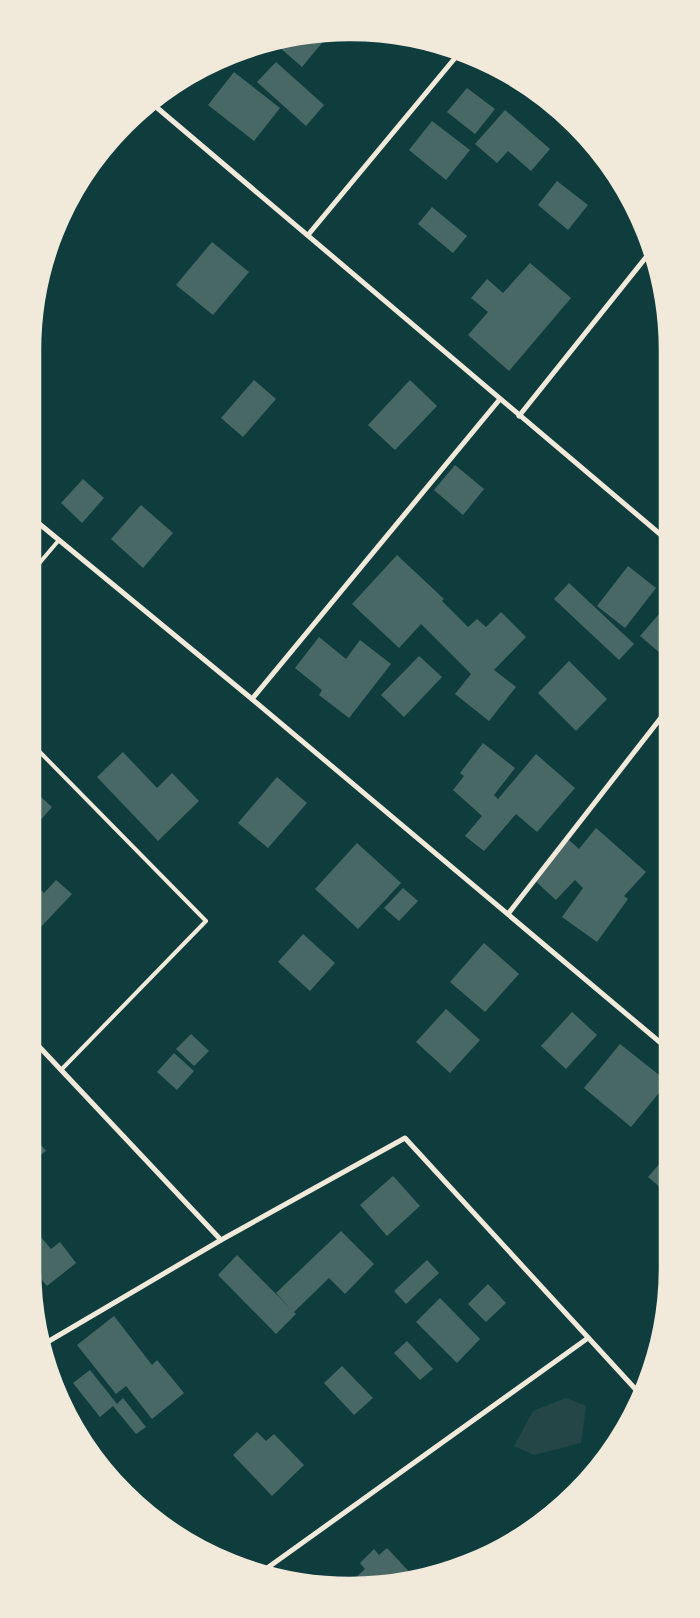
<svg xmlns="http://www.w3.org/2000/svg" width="700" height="1618" font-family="Inter,sans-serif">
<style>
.green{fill:#244646}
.building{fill:#486865}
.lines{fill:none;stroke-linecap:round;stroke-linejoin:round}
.service{stroke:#f1e9da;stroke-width:4}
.minor{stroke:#f1e9da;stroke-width:5}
.rim{fill:none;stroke:#f1e9da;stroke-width:2.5}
</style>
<rect width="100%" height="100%" fill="#0f3d3e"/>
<polygon class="green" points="566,1398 586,1406 581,1443 534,1455 514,1446 533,1411"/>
<g class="building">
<polygon points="329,32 331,32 302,67 278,46"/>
<polygon points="276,62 324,105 306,126 257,82"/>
<polygon points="234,72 280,108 254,141 208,105"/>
<polygon points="467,88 495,109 475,134 447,112"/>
<polygon points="505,110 550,149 531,171 508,151 497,163 475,144"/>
<polygon points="432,121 470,150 446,180 409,150"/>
<polygon points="557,181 588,205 568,230 538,205"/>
<polygon points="432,207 467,236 453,253 418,224"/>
<polygon points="212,242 249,272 213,315 176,285"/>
<polygon points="530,263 571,298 509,371 468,335 488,312 471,298 487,279 503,293"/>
<polygon points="254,380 276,399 243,437 221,418"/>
<polygon points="410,380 437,406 395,450 368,425"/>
<polygon points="455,465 484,489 463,515 434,490"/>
<polygon points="83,479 104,498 82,523 61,503"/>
<polygon points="141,505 173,533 143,568 111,539"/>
<polygon points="397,555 444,599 442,601 468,627 477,619 486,627 501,612 526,637 494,670 516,687 489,721 455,694 471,674 421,624 399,648 352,604"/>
<polygon points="628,566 656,588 625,628 597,606"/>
<polygon points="569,583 634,644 619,660 554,599"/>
<polygon points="667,605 667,659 640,636"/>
<polygon points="319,637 346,659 360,640 391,664 349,718 319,695 322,690 295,668"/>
<polygon points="419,656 442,677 404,717 381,695"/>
<polygon points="569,661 607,699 576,731 538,693"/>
<polygon points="483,743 515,768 494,795 498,799 536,754 575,788 537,832 516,814 484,851 465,836 482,816 453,790 464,776 460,773"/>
<polygon points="123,752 157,788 172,773 199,801 158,841 97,777"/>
<polygon points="277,777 307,803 268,848 238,823"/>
<polygon points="31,788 52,807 31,831"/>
<polygon points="596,828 646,872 624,896 628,899 597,942 562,917 583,888 575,880 556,900 533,879 569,840 579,849"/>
<polygon points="357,843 401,883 358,929 315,889"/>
<polygon points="56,880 72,894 38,930 31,924 31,881 44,893"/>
<polygon points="403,888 418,901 399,921 384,908"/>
<polygon points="303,934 335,963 310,991 278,962"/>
<polygon points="484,943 519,974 485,1012 450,982"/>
<polygon points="446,1009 480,1040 450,1073 416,1042"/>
<polygon points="572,1012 597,1035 566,1069 541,1046"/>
<polygon points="191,1034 209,1051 194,1066 176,1049"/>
<polygon points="620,1044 668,1082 631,1127 584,1088"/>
<polygon points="174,1053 194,1071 177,1090 157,1072"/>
<polygon points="31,1133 46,1151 31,1162"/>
<polygon points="668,1154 669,1195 648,1177"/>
<polygon points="393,1176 420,1206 387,1236 360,1205"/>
<polygon points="35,1230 51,1249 60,1242 76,1263 47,1286 31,1267 31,1233"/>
<polygon points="341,1231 374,1264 345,1294 329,1278 294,1312 296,1314 276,1334 218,1275 237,1255 291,1309 276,1293"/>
<polygon points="427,1260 439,1273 406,1304 394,1291"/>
<polygon points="488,1284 506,1303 486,1322 468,1304"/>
<polygon points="440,1298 480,1339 457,1363 416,1322"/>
<polygon points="114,1316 152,1365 157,1360 184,1393 152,1419 126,1386 116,1394 77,1345"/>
<polygon points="407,1341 433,1369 420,1380 394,1353"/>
<polygon points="342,1366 373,1398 354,1415 324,1383"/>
<polygon points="90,1370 117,1404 123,1398 146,1427 136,1434 113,1406 100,1417 73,1383"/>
<polygon points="257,1432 266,1441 274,1434 304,1465 272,1496 233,1455"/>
<polygon points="387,1548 414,1577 392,1584 350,1583 365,1569 360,1563 374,1549 379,1555"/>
</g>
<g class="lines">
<g class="service">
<polyline points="31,573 59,540"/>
<polyline points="31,743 206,921 61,1070"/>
</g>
<g class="minor">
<polyline points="155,106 667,540"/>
<polyline points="308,235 460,52"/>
<polyline points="500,399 252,699 668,1049"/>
<polyline points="519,416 651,251"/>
<polyline points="31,517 252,699"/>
<polyline points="508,914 667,710"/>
<polyline points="31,1038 221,1240"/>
<polyline points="44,1344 221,1240 405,1138 639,1393"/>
<polyline points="263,1571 588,1338"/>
</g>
</g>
<path d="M0 0H700V1618H0ZM350 40H350A310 310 0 0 1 660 350V1268A310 310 0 0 1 350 1578H350A310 310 0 0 1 40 1268V350A310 310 0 0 1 350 40Z" fill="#f1e9da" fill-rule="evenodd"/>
<path class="rim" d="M350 40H350A310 310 0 0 1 660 350V1268A310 310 0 0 1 350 1578H350A310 310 0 0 1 40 1268V350A310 310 0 0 1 350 40Z"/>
</svg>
